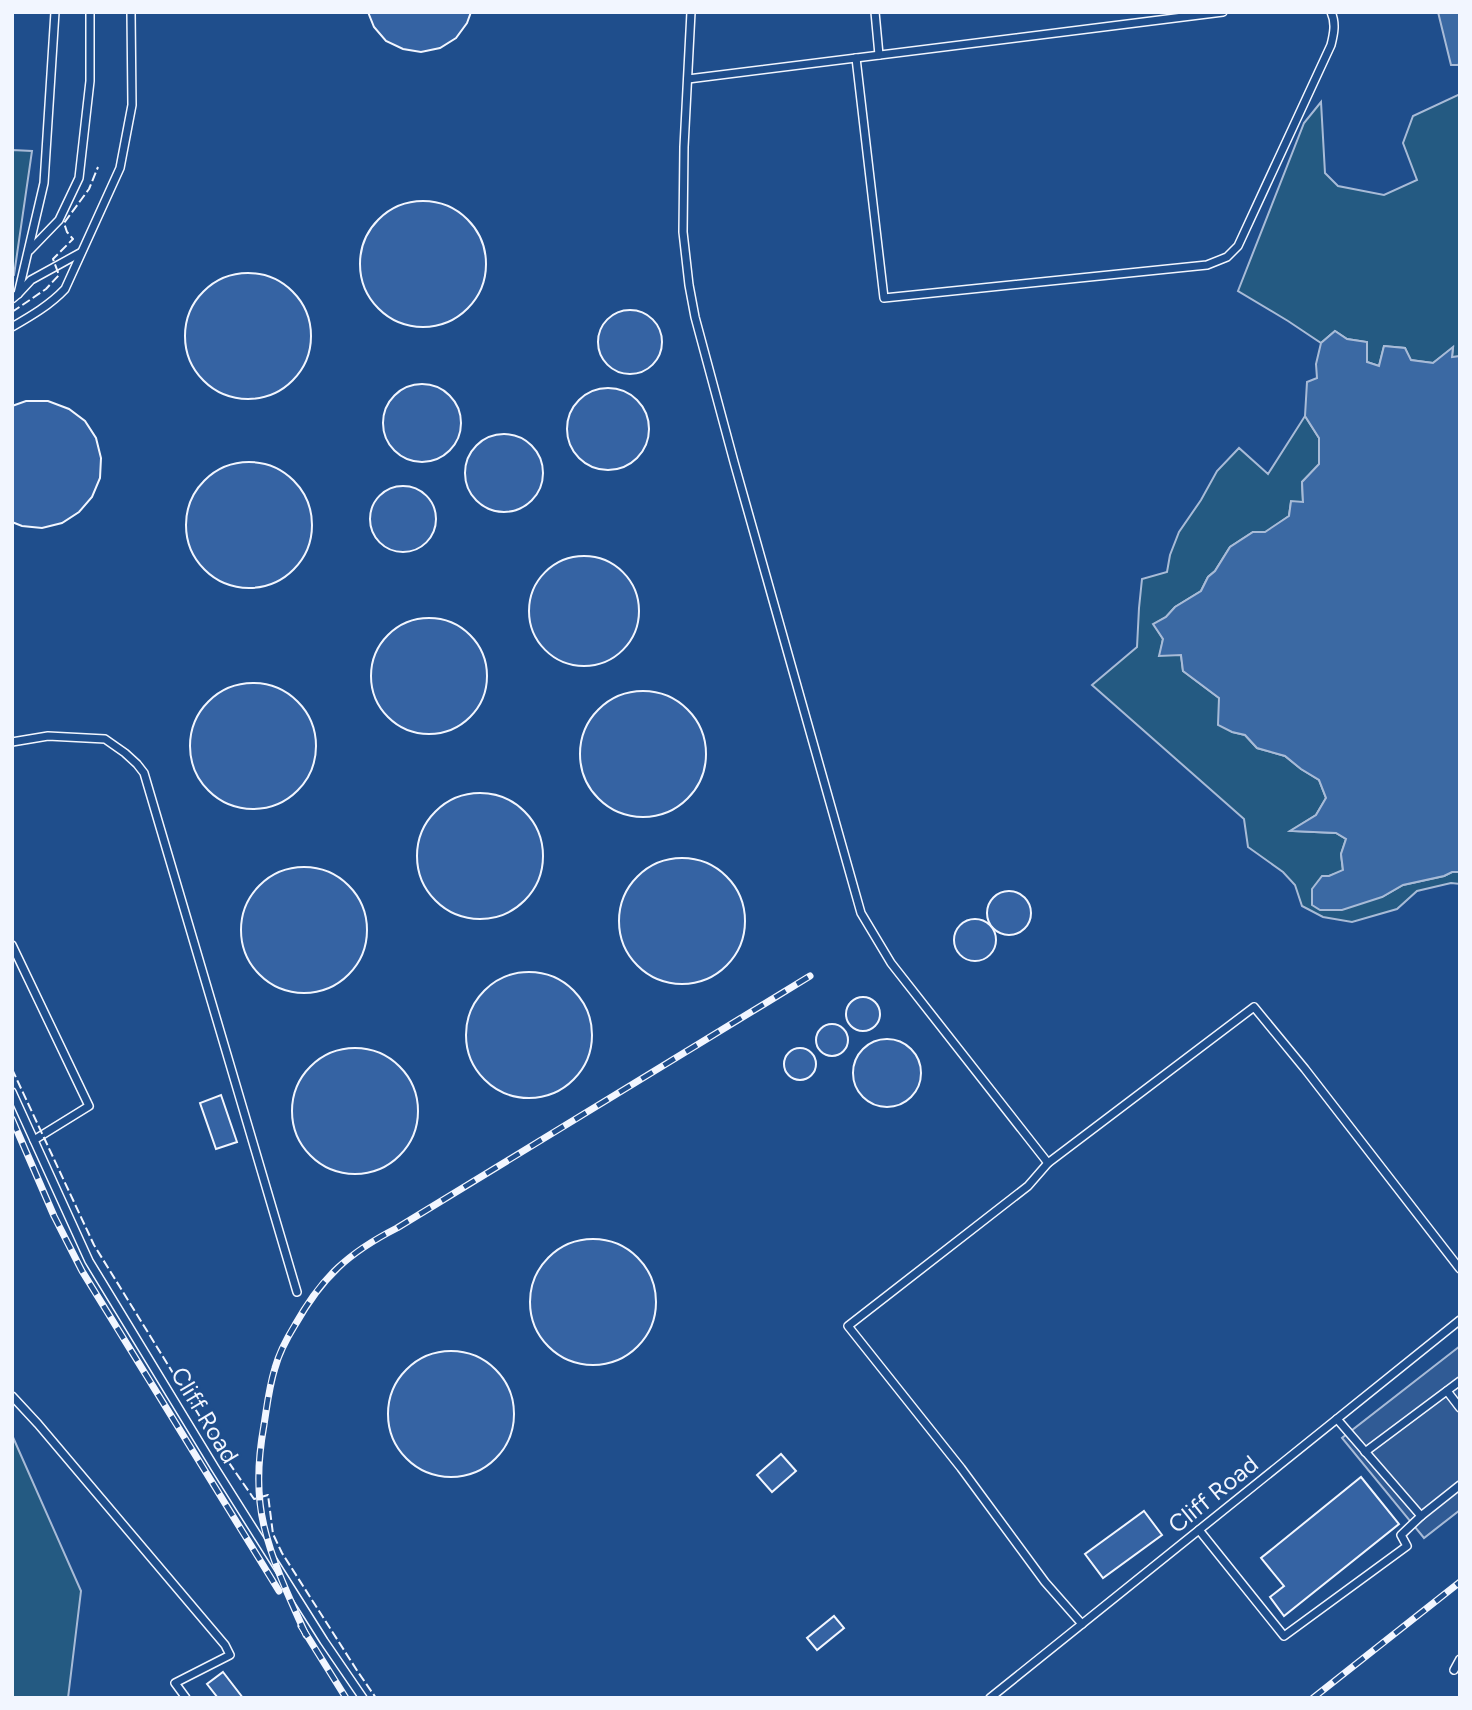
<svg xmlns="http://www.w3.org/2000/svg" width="1472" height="1710" font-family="Figtree,sans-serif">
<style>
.green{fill:#245a82;stroke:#a8bbd7;stroke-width:2}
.parking{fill:#305b95;stroke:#a8bbd7;stroke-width:2}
.water{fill:#3b69a3;stroke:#a8bbd7;stroke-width:2}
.building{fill:#3563a3;stroke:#f2f6ff;stroke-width:2}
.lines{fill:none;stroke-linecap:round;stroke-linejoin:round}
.service-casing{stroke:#f2f6ff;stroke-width:10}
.service{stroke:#1f4e8c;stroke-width:7}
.rail-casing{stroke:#f2f6ff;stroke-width:7}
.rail{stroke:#1f4e8c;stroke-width:4.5;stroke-dasharray:13;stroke-linecap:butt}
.fence{stroke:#f2f6ff;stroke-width:2;stroke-dasharray:9 3.5;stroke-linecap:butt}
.labels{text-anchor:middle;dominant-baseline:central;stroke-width:5;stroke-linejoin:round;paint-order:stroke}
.street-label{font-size:24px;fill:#f2f6ff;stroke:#1f4e8c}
</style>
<rect width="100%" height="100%" fill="#1f4e8c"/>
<g class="green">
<polygon points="1460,94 1459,357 1452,357 1453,348 1433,363 1410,360 1405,348 1384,346 1379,366 1367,362 1367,342 1347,339 1335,331 1321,343 1288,321 1238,291 1304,123 1321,102 1325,173 1338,186 1384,195 1417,180 1403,143 1413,116"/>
<polygon points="12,150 32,151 14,275 12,277"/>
<polygon points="1305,416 1319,438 1319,465 1302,482 1303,503 1291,502 1289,516 1265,533 1253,532 1230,547 1215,571 1208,577 1201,591 1175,607 1166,617 1154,624 1163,639 1160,655 1181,655 1183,671 1219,698 1232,732 1245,735 1257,748 1285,756 1301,769 1319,780 1326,798 1316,815 1291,831 1336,833 1346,839 1341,854 1343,871 1329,876 1382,897 1403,885 1444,876 1452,872 1460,872 1460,884 1451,883 1417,891 1397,909 1352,922 1323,917 1302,906 1295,885 1283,872 1248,847 1244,819 1092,685 1137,647 1139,608 1142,579 1167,572 1170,555 1179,532 1201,500 1217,471 1239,448 1268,474"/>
<polygon points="12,1435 81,1591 68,1698 12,1698"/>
</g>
<polygon class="parking" points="1460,1346 1460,1510 1424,1538 1342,1438"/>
<g class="water">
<polygon points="1438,12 1460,12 1460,62 1458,65 1451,65"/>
<polygon points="1335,331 1347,339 1367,342 1367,362 1379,366 1384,346 1405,348 1411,360 1433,363 1453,347 1452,357 1460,356 1460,872 1452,872 1444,876 1403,885 1382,897 1342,910 1320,910 1312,905 1312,889 1322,876 1329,876 1343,870 1341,854 1346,839 1336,833 1290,831 1316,815 1326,798 1319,780 1301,769 1285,756 1257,748 1245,735 1232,732 1218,725 1219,698 1183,671 1181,655 1159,656 1163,639 1153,624 1166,617 1175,607 1201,591 1208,577 1215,571 1230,547 1253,532 1265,532 1289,516 1291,501 1303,502 1302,482 1319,464 1319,438 1305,416 1307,382 1317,378 1316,364 1321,343"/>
</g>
<g class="building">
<polygon points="368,12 471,12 467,23 456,38 440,48 421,52 403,49 386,41 374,27"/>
<circle cx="423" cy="264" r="63"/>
<circle cx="248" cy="336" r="63"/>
<circle cx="630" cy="342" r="32"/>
<circle cx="422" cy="423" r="39"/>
<circle cx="608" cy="429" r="41"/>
<polygon points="26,401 48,401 69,409 85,421 96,438 101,458 100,478 92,497 79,512 62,523 42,528 22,526 12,522 12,406"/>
<circle cx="504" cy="473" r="39"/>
<circle cx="249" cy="525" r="63"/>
<circle cx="403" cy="519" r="33"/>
<circle cx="584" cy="611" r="55"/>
<circle cx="429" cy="676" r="58"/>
<circle cx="253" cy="746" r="63"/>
<circle cx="643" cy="754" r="63"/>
<circle cx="480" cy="856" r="63"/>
<circle cx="682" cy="921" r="63"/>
<circle cx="304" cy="930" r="63"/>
<circle cx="1009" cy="913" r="22"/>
<circle cx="975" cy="940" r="21"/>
<circle cx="529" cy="1035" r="63"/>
<circle cx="863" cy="1014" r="17"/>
<circle cx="832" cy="1040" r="16"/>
<circle cx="887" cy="1073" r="34"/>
<circle cx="800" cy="1064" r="16"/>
<circle cx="355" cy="1111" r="63"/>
<polygon points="221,1095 237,1142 216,1149 200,1103"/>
<circle cx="593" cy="1302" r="63"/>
<circle cx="451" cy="1414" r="63"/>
<polygon points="781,1454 796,1471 772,1492 757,1475"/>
<polygon points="1361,1477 1399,1524 1284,1616 1270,1597 1284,1586 1261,1558"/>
<polygon points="1144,1511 1162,1535 1103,1578 1085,1554"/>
<polygon points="834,1616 844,1628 817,1650 807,1638"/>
<polygon points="223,1672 243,1698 218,1698 207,1684"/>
</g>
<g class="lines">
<g class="service-casing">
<g id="service">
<polyline points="691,12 684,147 683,232 689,285 695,317 734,462 861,913 891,963 1048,1163 1254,1007 1305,1069 1460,1269"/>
<polyline points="875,12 879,55"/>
<path d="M856 58 884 298 1207 265 1227 257 1238 246 1331 45C1334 33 1336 23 1331 12"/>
<polyline points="688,79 1223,12"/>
<polyline points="30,250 59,220 79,178 90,81 90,12"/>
<polyline points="18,294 44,183 55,12"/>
<polyline points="12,299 18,294 31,280 80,253"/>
<path d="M12 327C31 316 50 305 65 289L120 168 132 105 131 12"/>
<polyline points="12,742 48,736 105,739 125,753 137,764 144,773 297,1292"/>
<polyline points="12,945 89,1106 34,1140"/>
<polyline points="12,1092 89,1261 215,1468 324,1641 363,1698"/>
<polyline points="1048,1163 1028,1186 848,1326 961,1468 1045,1582 1082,1624"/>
<polyline points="1447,1391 1460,1408"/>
<polyline points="12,1396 38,1424 225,1645 230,1655 175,1683 186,1698"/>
<polyline points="1337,1419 1421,1516"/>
<polyline points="1365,1452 1460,1381"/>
<polyline points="1199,1530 1284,1636 1407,1546 1401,1535 1421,1516 1460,1485"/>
<polyline points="1454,1670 1460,1659"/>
<polyline points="990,1698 1460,1320"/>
</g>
</g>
<use href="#service" class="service"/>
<g class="rail-casing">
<g id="rail">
<polyline points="12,1119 54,1216 82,1271 279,1591"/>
<polyline points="301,1626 346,1698"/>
<path d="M306 1635C290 1599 273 1564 264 1526 256 1493 258 1458 264 1425 267 1406 269 1387 275 1368 279 1353 287 1338 295 1325 322 1277 348 1253 397 1228L810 976"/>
<polyline points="1313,1698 1460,1582"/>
</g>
</g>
<use href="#rail" class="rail"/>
<g class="fence">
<polyline points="12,312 46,289 59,275 53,259 73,239 67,232 64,223 89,189 98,167"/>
<polyline points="12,1069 94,1245 223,1454 254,1499 268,1495 273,1534 282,1553 358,1672 376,1698"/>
</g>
</g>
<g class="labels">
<g class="street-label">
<text transform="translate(205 1415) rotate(59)">Cliff Road</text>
<text transform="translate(1213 1494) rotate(-39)">Cliff Road</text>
</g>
</g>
<rect width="1472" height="1710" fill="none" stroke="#f2f6ff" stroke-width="28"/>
</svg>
